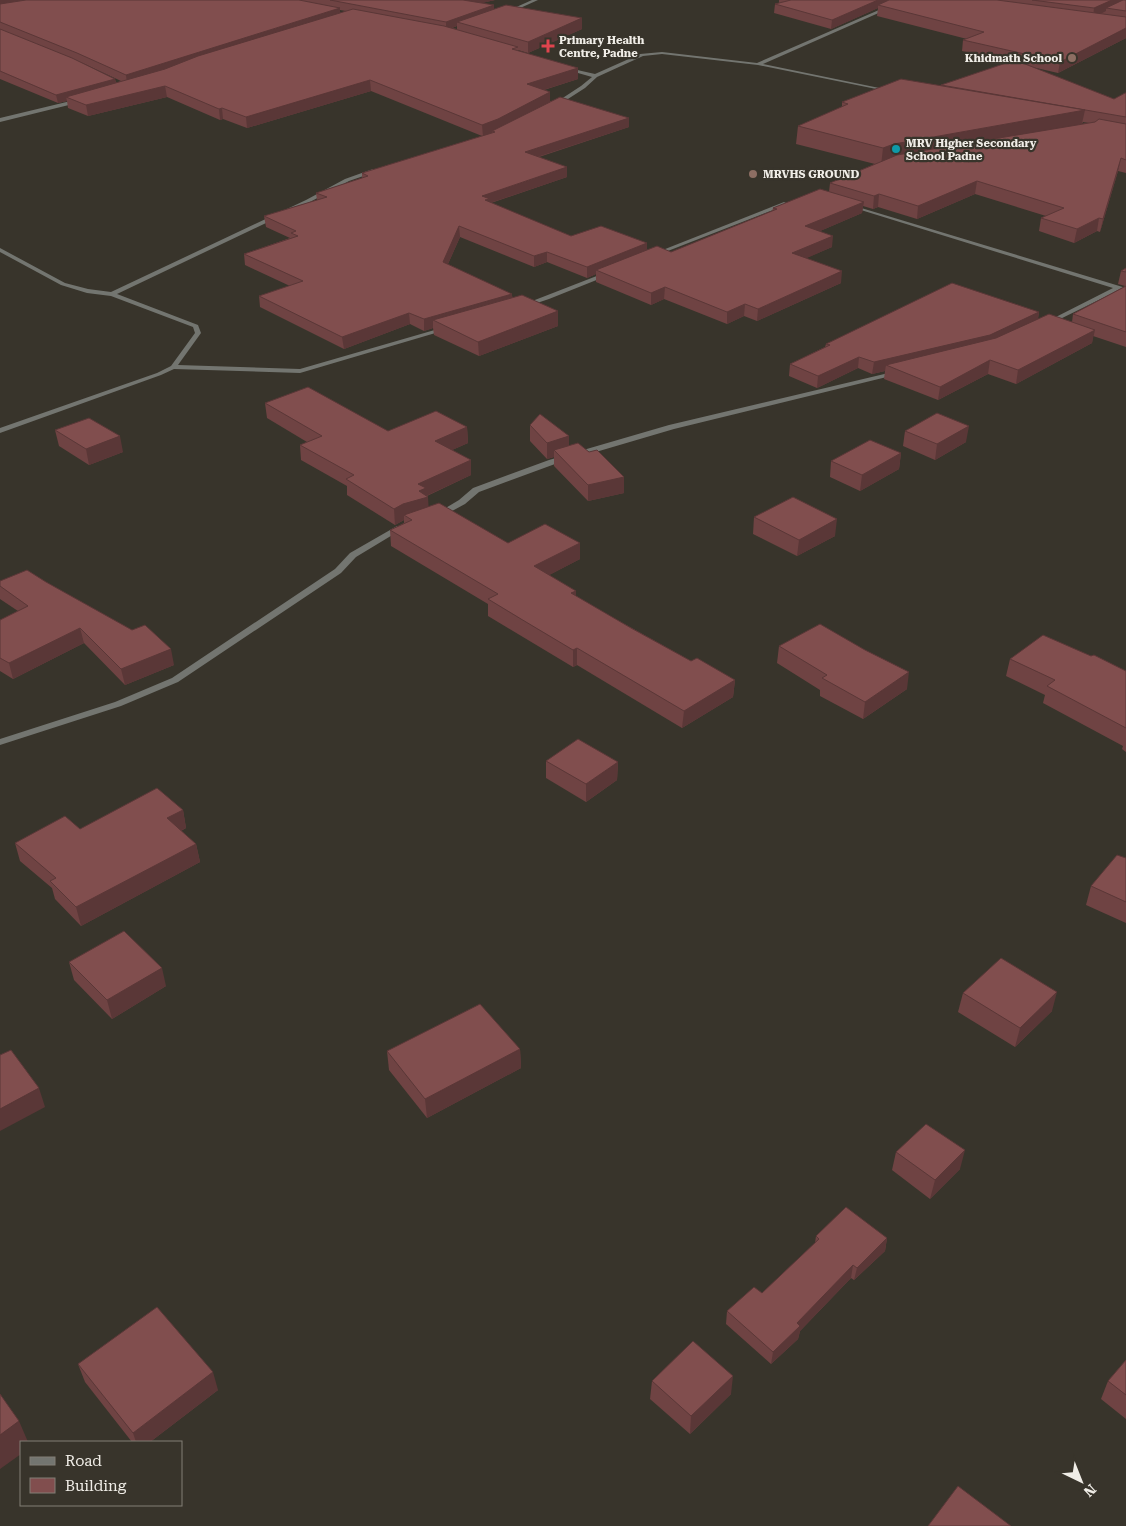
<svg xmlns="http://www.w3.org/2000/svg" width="1126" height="1526" font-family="'Roboto Serif',serif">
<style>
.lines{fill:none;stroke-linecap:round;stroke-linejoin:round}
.minor{fill:#737570;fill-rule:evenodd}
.wall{fill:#6f4343;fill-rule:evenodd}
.shaded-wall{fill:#5a3737}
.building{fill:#814e4e;stroke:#5a3737}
.health-dot{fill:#e0444e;stroke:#38342b;stroke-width:2}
.education-dot{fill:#8d6e63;stroke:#38342b;stroke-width:2}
.culture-dot{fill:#0f9aa8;stroke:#38342b;stroke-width:2}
.labels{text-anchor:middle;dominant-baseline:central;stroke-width:4.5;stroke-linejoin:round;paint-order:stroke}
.far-poi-label{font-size:11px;font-weight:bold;fill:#f0ede7;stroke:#38342b;text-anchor:start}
</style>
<rect width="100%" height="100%" fill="#38342b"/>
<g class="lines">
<g class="minor">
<polygon points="532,0 538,0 509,13 505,12"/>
<polygon points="902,0 908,0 763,64 889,90 891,92 758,65 662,54 643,56 597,77 585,88 557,106 552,105 581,86 592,77 564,69 564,67 595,74 640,54 662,52 757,63"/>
<polygon points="79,99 81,102 0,122 0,118"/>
<polygon points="373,169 376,171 375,172 349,181 310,202 117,294 198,325 201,333 178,365 300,369 445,327 449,327 449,329 300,373 174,369 161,375 0,433 0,428 157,373 171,366 195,333 193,327 111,296 87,293 61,285 0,252 0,248 65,283 88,289 111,292 306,200 345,179"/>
<polygon points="784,202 786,203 786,205 655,256 650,255"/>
<polygon points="848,204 1126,288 1126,292 1119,290 1050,324 1046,324 1046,322 1113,288 848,206"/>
<polygon points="607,272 610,274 609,275 549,299 525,307 522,305"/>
<polygon points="897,371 901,373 899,374 674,429 555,464 479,492 465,504 441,517 438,517 434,515 459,500 473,488 549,460 669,425"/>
<polygon points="397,526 400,526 404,528 356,557 341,573 178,682 121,706 0,745 0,739 115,702 172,678 335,569 350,553"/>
</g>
</g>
<g class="wall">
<path d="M0 0H495L481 3 494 5V9L582 29 528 53 518 50V51L578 68V79L544 90 550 92V101L629 127 539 157 567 177 491 203 571 236 647 243V250L671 252 772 211 773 208 829 192 830 183 875 164 796 144 798 126 842 107V102L941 86 1010 62 962 51 963 40 967 39 877 16 878 8 831 29 774 13 775 4 779 3V0H1126V38L1058 73 1032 67 1114 99 1126 93V173L1118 171 1100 232 1097 231 1074 243 1039 231 1041 218 1046 216 975 194 917 219 878 207 873 209 863 206 862 213 820 231 832 247 806 258 841 283 757 321 744 316 727 324 664 299 651 305 596 282V274L587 278 547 262 534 267 460 237 448 264 513 297 558 326 479 356 434 335 433 328 424 331 410 324 344 349 260 307 259 296 290 286 245 265 244 254 290 238 266 227 264 216 317 200 316 193 362 178V173L482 136 371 91 247 128 223 119 220 120 167 97 88 116 68 108 67 101 58 103 0 79ZM340 10 346 11 340 13ZM457 26V29L452 28ZM76 60 121 81 116 83 115 79ZM1083 122 1089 123 1082 124Z"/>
<polygon points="1126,268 1126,347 1093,336 1092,343 1016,384 988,374 938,400 884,379 885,371 872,374 858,368 817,388 789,376 790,364 825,347 826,344 1039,312 1038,319 1072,322 1073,314 1125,286 1118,284 1121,271"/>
<polygon points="265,403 388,431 467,427 468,443 452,450 471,460 471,475 427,496 428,507 508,543 580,543 580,559 549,575 576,597 691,661 735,680 733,697 682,728 577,665 573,667 488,616 488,604 391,546 390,530 404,523 404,520 395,525 347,495 347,486 301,460 300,445 307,442 267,418"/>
<polygon points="530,425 569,446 589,452 624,477 624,493 588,501 554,466 554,457 547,459 530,441"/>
<polygon points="55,430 123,452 89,465 59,446"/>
<polygon points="905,431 966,442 935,460 903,446"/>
<polygon points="901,453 899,469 860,491 830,477 831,461"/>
<polygon points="754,517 835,536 797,556 753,534"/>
<polygon points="0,581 46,582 174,665 125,685 84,643 13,679 0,671 0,620 18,611 0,599"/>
<polygon points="779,646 865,650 907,689 863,719 820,696 820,690 777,663"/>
<polygon points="1091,656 1126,671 1126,752 1122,749 1123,746 1043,703 1045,695 1006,676 1010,659"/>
<polygon points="546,761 618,762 617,780 586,802 546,778"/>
<polygon points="183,810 186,828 181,831 196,844 200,862 81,926 55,899 52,888 20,861 15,843 80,829"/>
<polygon points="1126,858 1126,923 1086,905 1091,886"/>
<polygon points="69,962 166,986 112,1019 74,980"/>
<polygon points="963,993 1052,1011 1015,1047 958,1012"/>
<polygon points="520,1049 521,1068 427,1118 389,1070 387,1051"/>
<polygon points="896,1152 960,1169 930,1199 892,1170"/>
<polygon points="816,1236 887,1238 885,1251 854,1280 851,1278 800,1331 798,1339 771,1364 726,1324 727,1311 762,1293 815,1243"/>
<polygon points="1126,1360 1126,1419 1101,1399 1108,1381"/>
<polygon points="78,1364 218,1390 150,1442 132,1442 85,1382"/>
<polygon points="652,1381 731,1394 690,1434 650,1399"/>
</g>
<g class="shaded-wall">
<polygon points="0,0 45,0 0,7"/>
<polygon points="462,0 495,0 462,8"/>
<polygon points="878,0 897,0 878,5 878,8 831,29 832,20"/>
<polygon points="1112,0 1126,0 1106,8 1106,11 1093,18 1094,8"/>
<polygon points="494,5 494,13 457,22 457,26 446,30 446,22"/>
<polygon points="340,8 340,16 127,84 126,75"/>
<polygon points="582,18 582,29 528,53 528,42"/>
<polygon points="1126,28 1126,38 1058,73 1060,62"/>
<polygon points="578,68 578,79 527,95 527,84"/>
<polygon points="115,79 117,88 66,97 67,101 58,103 56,95"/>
<polygon points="370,80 371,91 247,128 246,117"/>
<polygon points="165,86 167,97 88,116 86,105"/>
<polygon points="550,92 550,103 492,131 492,133 483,136 482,125"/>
<polygon points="222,108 223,119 220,120 219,109"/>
<polygon points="1085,110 1081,128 881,166 883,148 894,144"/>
<polygon points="629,118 629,127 525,161 525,152"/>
<polygon points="1121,158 1118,171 1100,232 1103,219"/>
<polygon points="567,167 567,177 490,203 490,209 482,196"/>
<polygon points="977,181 975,194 917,219 918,206"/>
<polygon points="879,194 878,207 873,209 874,196"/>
<polygon points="864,202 862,213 804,238 805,226"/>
<polygon points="1099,218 1097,231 1074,243 1077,229"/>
<polygon points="459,226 460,237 444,273 443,262"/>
<polygon points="833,236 832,247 791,265 792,253"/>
<polygon points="647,243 647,254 596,270 596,274 587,278 587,267"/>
<polygon points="547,252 547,262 534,267 534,256"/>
<polygon points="842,271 841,283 757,321 758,309"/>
<polygon points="665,287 664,299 651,305 651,293"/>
<polygon points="512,294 513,305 433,320 433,328 424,331 424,319"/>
<polygon points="745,304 744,316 727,324 727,312"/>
<polygon points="558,311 558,326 479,356 478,342"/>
<polygon points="1039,312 1037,324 988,346 886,365 885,371 872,374 874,362"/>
<polygon points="409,313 410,324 344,349 342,337"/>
<polygon points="1095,330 1092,343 1016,384 1018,370"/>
<polygon points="859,357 858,368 817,388 818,376"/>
<polygon points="990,360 988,374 938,400 940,387"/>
<polygon points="969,426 966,442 935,460 937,444"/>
<polygon points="467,427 468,443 436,457 435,441"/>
<polygon points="120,436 123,452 89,465 86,449"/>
<polygon points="569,436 569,452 554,450 554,457 547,459 547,443"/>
<polygon points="901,453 899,469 860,491 862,475"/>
<polygon points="471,460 471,475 426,496 428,497 429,513 404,515 404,520 395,525 394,509 418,484"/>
<polygon points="624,477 624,493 588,501 588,485"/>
<polygon points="837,519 835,536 797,556 799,540"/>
<polygon points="580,543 580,559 534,583 534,566"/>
<polygon points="576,591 576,607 571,593"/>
<polygon points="80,628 84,643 13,679 9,663"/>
<polygon points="577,648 577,665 573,667 573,650"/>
<polygon points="171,649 174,665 125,685 121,669"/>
<polygon points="909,672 907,689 863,719 865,702"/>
<polygon points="735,680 733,697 682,728 684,711"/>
<polygon points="618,762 617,780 586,802 586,784"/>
<polygon points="183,810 186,828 170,836 167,818"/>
<polygon points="196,844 200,862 81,926 76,907"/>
<polygon points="162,968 166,986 112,1019 107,1000"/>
<polygon points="1057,992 1052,1011 1015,1047 1020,1028"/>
<polygon points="520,1049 521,1068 427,1118 425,1099"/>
<polygon points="39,1088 45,1107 0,1131 0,1109"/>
<polygon points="965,1150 960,1169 930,1199 935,1180"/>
<polygon points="887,1238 885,1251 854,1280 857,1268"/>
<polygon points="853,1265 851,1278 800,1331 798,1339 771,1364 773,1352 797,1323"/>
<polygon points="213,1372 218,1390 150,1442 136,1442 133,1433"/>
<polygon points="733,1376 731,1394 690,1434 691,1416"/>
<polygon points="19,1421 28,1442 21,1442 21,1454 0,1469 0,1435"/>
</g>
<g class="building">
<polygon points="26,0 299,0 340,8 126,75 77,53 0,22 0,4"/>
<polygon points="330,0 463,0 494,5 446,22"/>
<polygon points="791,0 878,0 832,20 775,4"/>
<polygon points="889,0 997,0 1126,17 1126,28 1060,62 963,40 984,32 878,5"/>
<polygon points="1032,0 1112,0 1094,8"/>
<polygon points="1123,0 1126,0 1126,11 1106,8"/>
<polygon points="506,5 582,18 528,42 457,22"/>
<polygon points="353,9 444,26 518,47 512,49 578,68 527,84 550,92 498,119 482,125 370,80 246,117 222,108 219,109 165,86 86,105 66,97 165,69 198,56"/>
<polygon points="0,29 72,58 115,79 56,95 0,71"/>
<polygon points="1015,60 1114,99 1125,93 1126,93 1126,117 941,85"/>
<polygon points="901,79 1085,110 894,144 883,148 798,126 848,104 842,102"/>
<polygon points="560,97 629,118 525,152 567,167 482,196 490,199 485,200 571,236 601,226 647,243 587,267 547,252 534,256 459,226 443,262 512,294 424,319 409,313 342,337 259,296 303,281 244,254 298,236 291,233 296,231 264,216 327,197 316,193 368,176 362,173 495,132 492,131"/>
<polygon points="1099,119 1126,124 1126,160 1121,158 1103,219 1099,218 1077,229 1041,218 1064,208 977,181 918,206 879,194 874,196 830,183 897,155 1095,122"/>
<polygon points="820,189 864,202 805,226 833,236 792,253 842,271 758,309 745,304 727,312 665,287 651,293 596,270 657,246 671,252 777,209 773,208"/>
<polygon points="1126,268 1126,272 1121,271"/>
<polygon points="952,283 1039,312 990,335 874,362 859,357 818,376 790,364 830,345 826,344"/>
<polygon points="1126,286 1126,332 1073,314"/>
<polygon points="522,295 558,311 478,342 433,320"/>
<polygon points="1049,314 1095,330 1018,370 990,360 940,387 886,365 996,338"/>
<polygon points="308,387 388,431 436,411 467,427 435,441 471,460 418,484 426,488 419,491 428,497 403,504 394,509 346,479 354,475 300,445 322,436 265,403"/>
<polygon points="937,413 969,426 937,444 905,431"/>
<polygon points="540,414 569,436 547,443 530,425"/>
<polygon points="89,418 120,436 86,449 55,430"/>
<polygon points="870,440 901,453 862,475 831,461"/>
<polygon points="578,443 589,452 597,450 624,477 588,485 554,450"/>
<polygon points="793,497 837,519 799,540 754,517"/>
<polygon points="439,503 508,543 545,524 580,543 534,566 576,591 571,593 631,628 691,661 697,658 735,680 684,711 577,648 573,650 521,619 488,599 498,594 390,530 412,520 404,515"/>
<polygon points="27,570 46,582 132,630 145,625 171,649 121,669 80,628 9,663 0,658 0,620 28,606 0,586 0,581"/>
<polygon points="820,624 865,650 909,672 865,702 822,678 827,675 779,646"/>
<polygon points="1043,635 1091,656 1094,655 1126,671 1126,728 1047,686 1055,680 1010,659"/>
<polygon points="578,739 618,762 586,784 546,761"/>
<polygon points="157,788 183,810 167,818 196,844 76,907 50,881 56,878 15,843 65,816 80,829"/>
<polygon points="1117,855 1126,858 1126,902 1091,886"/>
<polygon points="124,931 162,968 107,1000 69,962"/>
<polygon points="1001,958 1057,992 1020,1028 963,993"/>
<polygon points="480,1004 520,1049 425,1099 387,1051"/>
<polygon points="11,1050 39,1088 0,1109 0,1055"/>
<polygon points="926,1124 965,1150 935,1180 896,1152"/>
<polygon points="846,1207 887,1238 857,1268 853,1265 797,1323 800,1326 773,1352 727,1311 754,1287 762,1293 819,1239 816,1236"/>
<polygon points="157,1307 213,1372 133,1433 78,1364"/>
<polygon points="693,1341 733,1376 691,1416 652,1381"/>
<polygon points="1126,1360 1126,1395 1108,1381"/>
<polygon points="0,1394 19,1421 0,1435"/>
<polygon points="958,1486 1011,1526 928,1526"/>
</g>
<path class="health-dot" d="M545.5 38.5h5v5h5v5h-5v5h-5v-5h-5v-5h5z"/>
<g class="education-dot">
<circle cx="1072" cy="58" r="5"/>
<circle cx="753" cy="174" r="5"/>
</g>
<circle class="culture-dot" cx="896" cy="149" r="5"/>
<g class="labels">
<g class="far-poi-label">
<text x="559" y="40">Primary Health<tspan x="559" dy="13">Centre, Padne</tspan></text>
<text x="1062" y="58" text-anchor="end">Khidmath School</text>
<text x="906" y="143">MRV Higher Secondary<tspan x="906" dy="13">School Padne</tspan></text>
<text x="763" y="174">MRVHS GROUND</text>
</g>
</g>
<rect x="20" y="1441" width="162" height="65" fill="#38342b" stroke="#827e76"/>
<rect x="30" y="1457" width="25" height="8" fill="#737570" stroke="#827e76"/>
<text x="65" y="1466" font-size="15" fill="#f0ede7">Road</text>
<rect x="30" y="1478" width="25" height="15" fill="#814e4e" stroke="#827e76"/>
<text x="65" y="1491" font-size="15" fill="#f0ede7">Building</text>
<g transform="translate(1081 1481) rotate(137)" stroke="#38342b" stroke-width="4" paint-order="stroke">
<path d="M0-4L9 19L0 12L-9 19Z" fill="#f0ede7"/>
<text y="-8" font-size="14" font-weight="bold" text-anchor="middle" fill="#f0ede7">N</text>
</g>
</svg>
